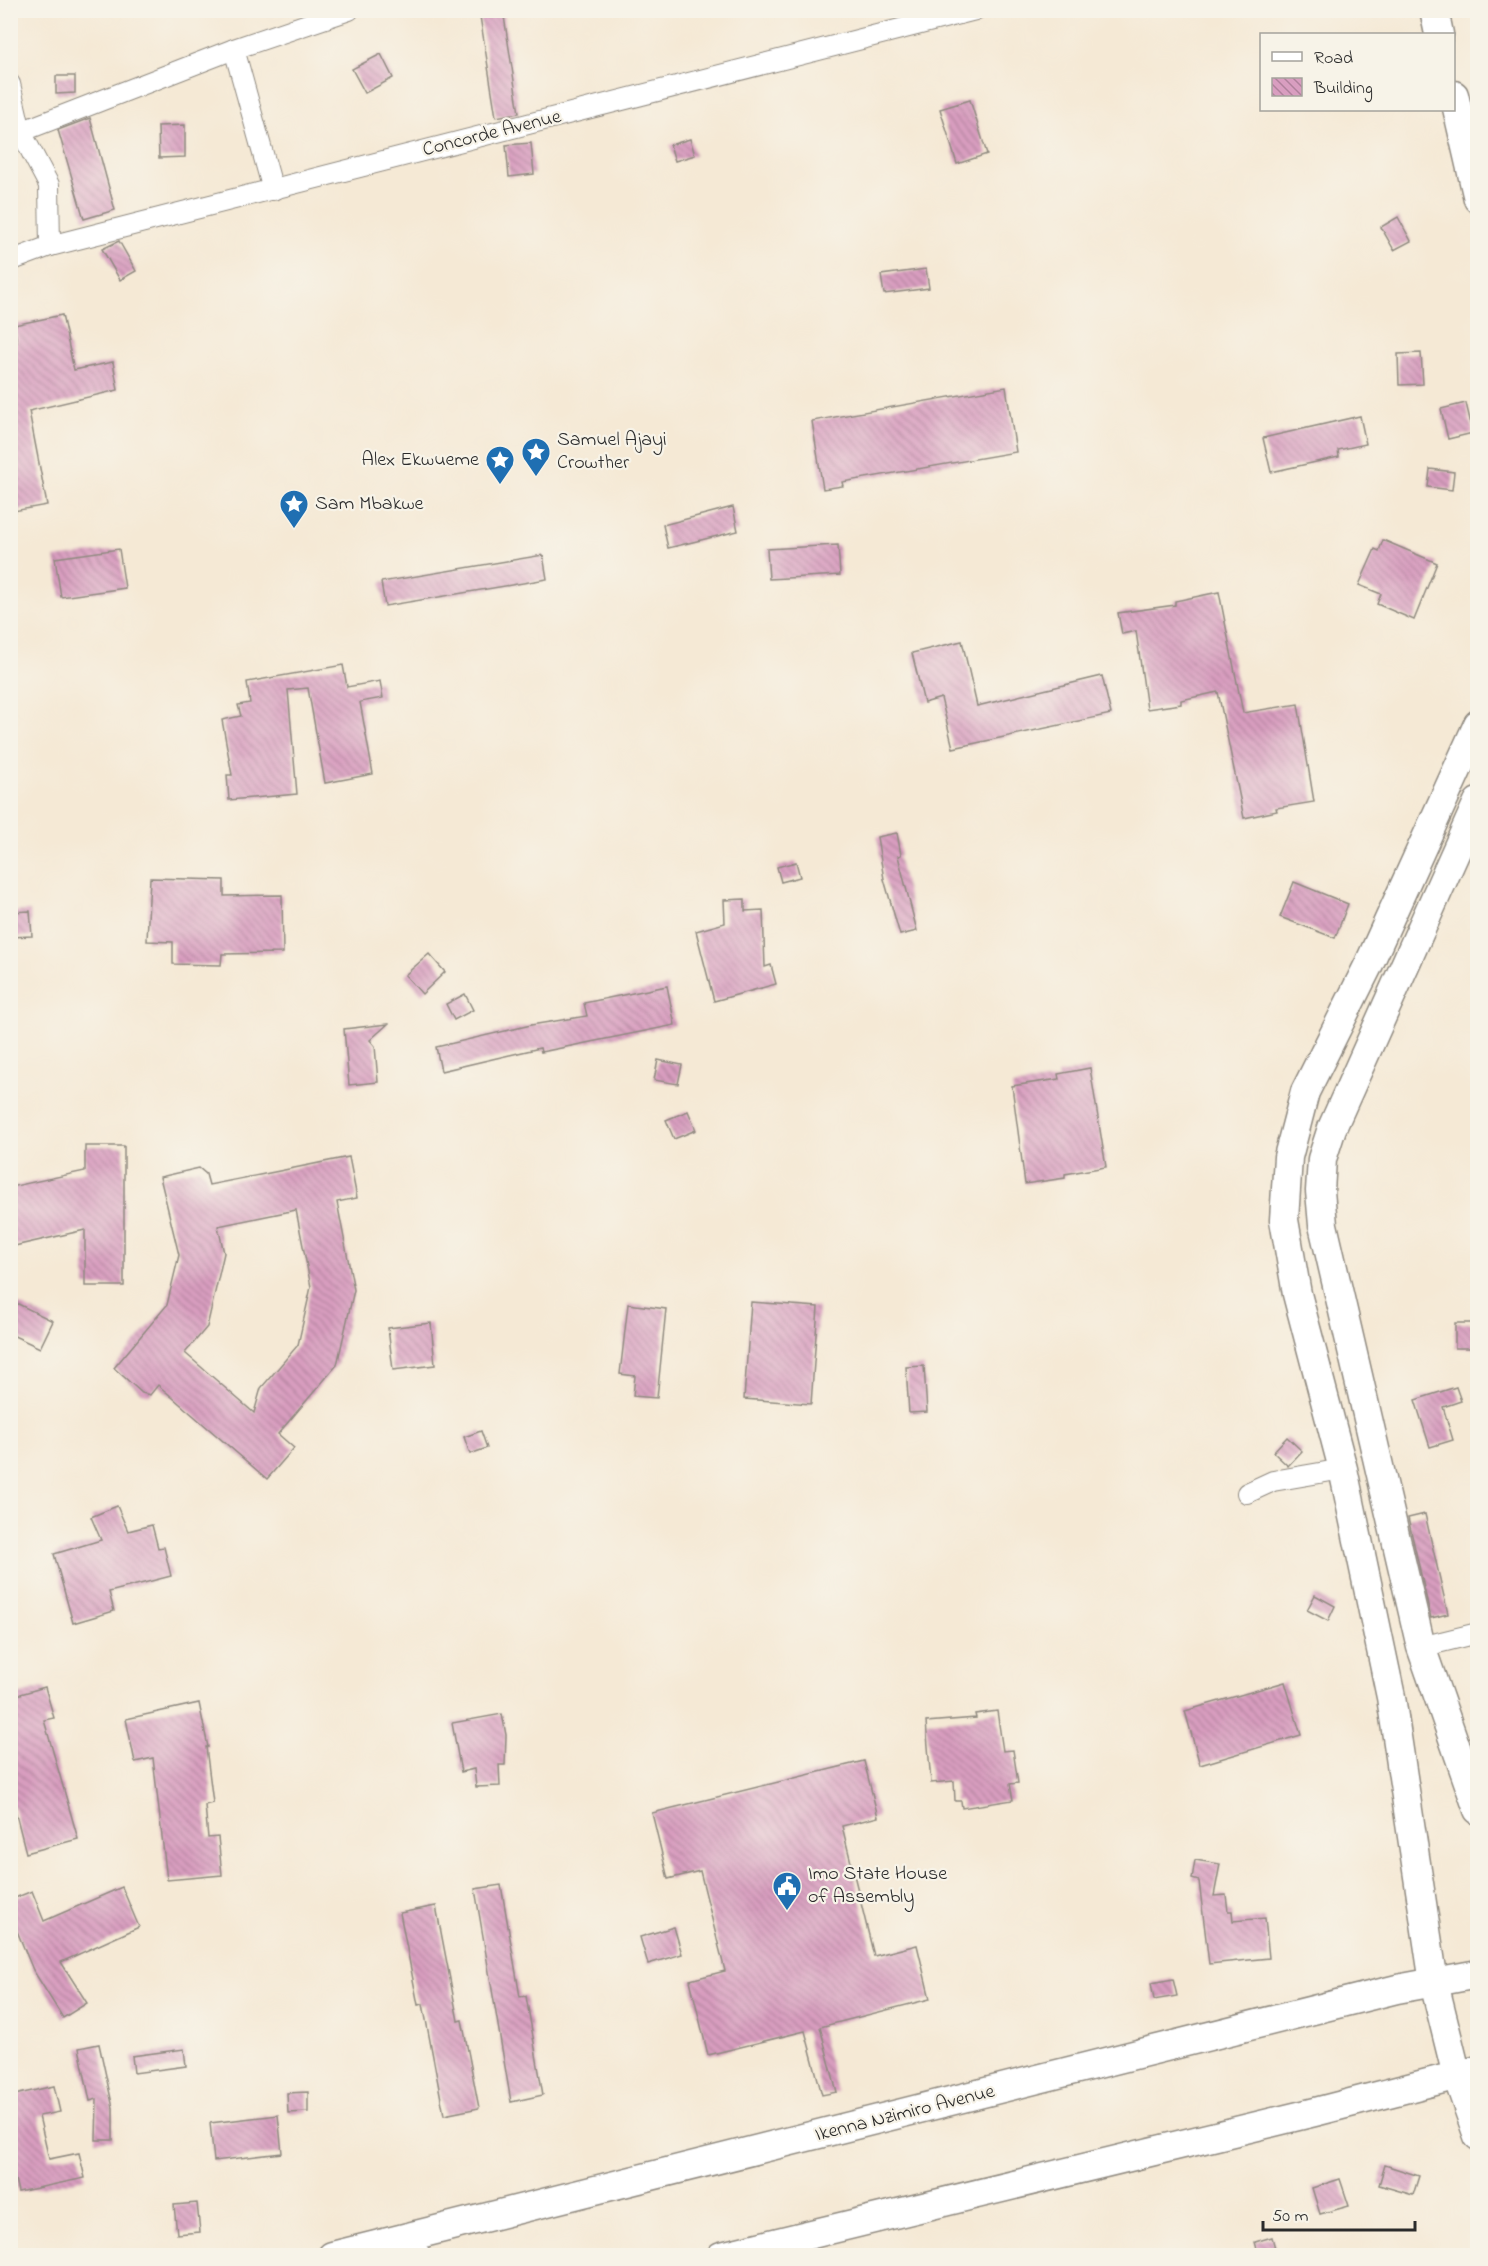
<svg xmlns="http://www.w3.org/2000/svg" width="1488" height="2266" font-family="'Indie Flower',sans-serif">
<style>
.building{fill:url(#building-back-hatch);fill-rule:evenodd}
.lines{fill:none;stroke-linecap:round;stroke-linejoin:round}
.street-casing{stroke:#908a80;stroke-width:22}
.secondary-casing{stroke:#908a80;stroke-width:31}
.street{stroke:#fff;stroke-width:20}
.secondary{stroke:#fff;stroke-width:28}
.labels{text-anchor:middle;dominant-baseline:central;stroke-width:4.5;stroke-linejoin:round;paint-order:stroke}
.street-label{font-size:20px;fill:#2b2b2b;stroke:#f7f3e8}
.poi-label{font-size:20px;fill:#2b2b2b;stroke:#f7f3e8;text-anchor:start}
</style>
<defs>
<pattern id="building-back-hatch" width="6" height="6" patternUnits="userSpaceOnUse" patternTransform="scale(1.5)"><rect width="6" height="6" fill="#d99ec0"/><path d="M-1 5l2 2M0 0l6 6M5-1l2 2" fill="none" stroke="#b0819c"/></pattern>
</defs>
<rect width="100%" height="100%" fill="#f7f3e8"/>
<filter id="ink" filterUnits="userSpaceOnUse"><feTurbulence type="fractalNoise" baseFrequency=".0167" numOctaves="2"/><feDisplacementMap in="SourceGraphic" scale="12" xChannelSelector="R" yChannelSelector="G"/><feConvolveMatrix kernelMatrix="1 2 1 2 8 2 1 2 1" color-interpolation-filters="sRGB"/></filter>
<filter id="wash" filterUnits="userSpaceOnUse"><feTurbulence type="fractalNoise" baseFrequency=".008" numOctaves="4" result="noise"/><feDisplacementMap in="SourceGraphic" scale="24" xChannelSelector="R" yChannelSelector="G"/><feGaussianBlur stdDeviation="1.35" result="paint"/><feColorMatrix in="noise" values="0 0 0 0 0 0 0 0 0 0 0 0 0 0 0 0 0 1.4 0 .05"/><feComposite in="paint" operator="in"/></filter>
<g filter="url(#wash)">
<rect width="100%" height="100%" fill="#f5e9d5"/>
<g id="blocks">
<g class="building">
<polygon points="479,10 503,10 519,113 496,117"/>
<polygon points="381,54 393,78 365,93 352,69"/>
<polygon points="56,76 75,76 75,93 56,94"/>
<polygon points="970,100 987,154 957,164 940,109"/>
<polygon points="90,118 115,210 84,219 58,130"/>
<polygon points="185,125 185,157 159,158 158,126"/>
<polygon points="690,139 695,155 675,161 670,145"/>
<polygon points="531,143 534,174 509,177 506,145"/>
<polygon points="1398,217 1411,241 1394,250 1381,227"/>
<polygon points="119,241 136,271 120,280 102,249"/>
<polygon points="926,269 929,288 884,294 881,275"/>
<polygon points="62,315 74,370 113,362 118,390 29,411 47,505 14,511 10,493 10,343 17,342 14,325"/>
<polygon points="1421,353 1423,384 1399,385 1398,354"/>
<polygon points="1006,387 1016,452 842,482 843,486 823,489 812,421"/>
<polygon points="1466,403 1473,433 1448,439 1441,409"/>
<polygon points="1360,416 1366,444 1338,450 1339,457 1271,472 1263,438"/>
<polygon points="1430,469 1454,472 1452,490 1428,487"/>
<polygon points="733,507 738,531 668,548 663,525"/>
<polygon points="1383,540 1437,563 1414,620 1377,604 1381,594 1359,585 1375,549 1379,551"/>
<polygon points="838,545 840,575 769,579 767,549"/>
<polygon points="119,549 125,588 61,597 55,558"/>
<polygon points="543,555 547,579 385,606 381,582"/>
<polygon points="1219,592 1243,713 1298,704 1314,802 1276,808 1277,811 1244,818 1218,692 1181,700 1181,704 1147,709 1136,631 1122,634 1118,613 1175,605 1175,601"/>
<polygon points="962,641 977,706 1102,676 1111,714 953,748 941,698 924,703 912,653"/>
<polygon points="343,665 347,687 380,681 383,698 360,702 373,774 325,783 308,688 288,690 297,794 229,800 227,775 232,775 222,720 241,716 238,705 250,703 247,682"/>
<polygon points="897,833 901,855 898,856 917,931 900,935 884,879 877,837"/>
<polygon points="796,862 800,877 781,882 777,867"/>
<polygon points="150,878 224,880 224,896 282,895 283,953 222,954 221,965 173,964 173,942 147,941"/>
<polygon points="1294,882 1348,904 1335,938 1280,917"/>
<polygon points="745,899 745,911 763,910 765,967 771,965 776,984 714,1001 696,931 725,923 724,900"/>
<polygon points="30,911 32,936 10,937 10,912"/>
<polygon points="429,954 445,972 422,994 405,975"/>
<polygon points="667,986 675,1025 541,1052 540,1048 441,1071 436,1047 531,1025 587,1016 584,1003"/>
<polygon points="465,994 473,1010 454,1020 446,1004"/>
<polygon points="388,1024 370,1040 375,1046 378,1082 349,1085 344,1029"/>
<polygon points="658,1060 682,1065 678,1084 654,1080"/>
<polygon points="1090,1068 1106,1167 1065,1174 1065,1178 1025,1184 1012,1086 1059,1079 1058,1074"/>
<polygon points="688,1111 696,1130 674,1139 666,1120"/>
<polygon points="85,1146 124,1146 124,1286 85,1286 85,1230 10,1247 10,1187 85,1171"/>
<path d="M349 1157 357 1198 337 1202 354 1290 337 1365 278 1434 294 1448 267 1479 158 1385 150 1395 142 1393 114 1368 167 1305 179 1255 160 1177 199 1168 206 1174 209 1185ZM296 1210 311 1287 298 1345 261 1388 254 1413 185 1353 207 1327 224 1253 218 1226Z"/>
<polygon points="10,1300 53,1321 40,1348 10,1334"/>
<polygon points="751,1302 818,1307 811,1404 744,1399"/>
<polygon points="628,1304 666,1309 657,1398 633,1396 635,1376 620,1374"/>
<polygon points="431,1323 435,1365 393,1370 388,1328"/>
<polygon points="1455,1323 1474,1323 1475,1348 1455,1348"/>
<polygon points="924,1366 927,1412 909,1413 906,1367"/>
<polygon points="1456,1387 1461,1401 1443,1407 1453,1440 1430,1447 1415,1400"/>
<polygon points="481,1431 487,1448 470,1454 464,1437"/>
<polygon points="1287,1437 1302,1451 1288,1466 1273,1452"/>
<polygon points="117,1506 128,1531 152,1525 158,1548 164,1547 171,1576 109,1592 114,1611 73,1623 54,1554 101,1540 91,1517"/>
<polygon points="1425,1514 1448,1614 1431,1618 1408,1518"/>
<polygon points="1315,1595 1335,1606 1328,1621 1307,1610"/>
<polygon points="1285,1682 1301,1735 1200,1765 1185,1711"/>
<polygon points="45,1687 54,1718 44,1720 78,1839 26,1853 14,1806 10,1807 10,1697"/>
<polygon points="199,1703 208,1747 206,1747 213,1803 205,1805 208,1838 218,1837 222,1875 167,1880 153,1758 135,1762 126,1719"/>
<polygon points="997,1711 1003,1751 1013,1750 1018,1783 1010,1784 1013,1800 962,1808 961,1801 955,1801 954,1781 931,1783 926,1722 976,1718 975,1714"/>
<polygon points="502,1714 506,1735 505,1765 499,1765 500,1786 476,1787 474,1769 461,1772 452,1723"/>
<polygon points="864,1761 878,1817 842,1826 874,1956 917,1945 930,1999 820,2027 837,2092 822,2095 805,2031 708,2055 690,1980 725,1971 700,1871 668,1879 652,1813"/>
<polygon points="1195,1860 1220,1864 1214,1896 1226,1895 1228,1911 1232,1911 1233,1921 1265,1918 1269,1958 1209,1964 1199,1881 1192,1879"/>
<polygon points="501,1885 520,1997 526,1996 543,2095 511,2102 475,1889"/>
<polygon points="122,1887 139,1927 61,1962 87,2003 63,2018 33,1970 10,1914 10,1900 32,1891 44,1921"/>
<polygon points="436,1906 458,2021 462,2020 479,2108 444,2115 423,2004 418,2005 400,1913"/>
<polygon points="674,1927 682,1954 648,1964 640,1937"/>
<polygon points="1173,1979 1177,1996 1154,2000 1151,1983"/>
<polygon points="99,2044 113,2108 113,2140 96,2140 97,2099 90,2101 79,2048"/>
<polygon points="184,2049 186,2066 134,2073 132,2056"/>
<polygon points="54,2086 60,2112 39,2116 49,2159 79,2153 85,2178 18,2192 10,2157 10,2096"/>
<polygon points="308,2092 308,2112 288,2113 287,2093"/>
<polygon points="278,2115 282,2153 214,2161 210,2123"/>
<polygon points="1385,2165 1419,2176 1413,2195 1379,2185"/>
<polygon points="1340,2179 1349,2206 1320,2214 1312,2188"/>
<polygon points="197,2203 200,2232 177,2234 174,2205"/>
<polygon points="1272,2237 1277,2256 1259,2256 1255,2242"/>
</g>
</g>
</g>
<g filter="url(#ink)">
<use href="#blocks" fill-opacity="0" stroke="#908a80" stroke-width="1.5"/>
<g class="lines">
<g class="street-casing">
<g id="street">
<polyline points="234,49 273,190"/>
<polyline points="10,84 21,132 49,185 50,246"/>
<polyline points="10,136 234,49 349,10"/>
<polyline points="10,261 50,246 975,10"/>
<polyline points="1247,1493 1273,1481 1343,1469"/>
<polyline points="1421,1647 1478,1633"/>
<polyline points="403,2238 422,2256"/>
</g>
</g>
<g class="secondary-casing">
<g id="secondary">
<polyline points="1434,10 1439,34"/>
<polyline points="1454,95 1478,199"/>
<polyline points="1478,724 1368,966 1305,1092 1288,1157 1284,1220 1297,1294 1343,1469 1391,1697 1434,1983 1457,2076 1478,2136"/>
<polyline points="1478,802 1332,1128 1322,1159 1320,1191 1323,1225 1421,1647 1478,1810"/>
<polyline points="332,2256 1397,1989 1478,1974"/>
<polyline points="721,2256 1315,2112 1478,2070"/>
</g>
</g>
<use href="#street" class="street"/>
<use href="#secondary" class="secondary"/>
</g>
</g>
<defs>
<g id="sight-pin" transform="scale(1.5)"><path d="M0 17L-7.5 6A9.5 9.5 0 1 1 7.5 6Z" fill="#1f6fb2" stroke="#f7f3e8"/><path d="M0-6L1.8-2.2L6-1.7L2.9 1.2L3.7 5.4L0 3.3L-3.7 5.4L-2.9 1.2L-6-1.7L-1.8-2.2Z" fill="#fff"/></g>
<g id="civic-pin" transform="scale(1.5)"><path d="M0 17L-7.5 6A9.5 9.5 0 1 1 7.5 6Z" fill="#1f6fb2" stroke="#f7f3e8"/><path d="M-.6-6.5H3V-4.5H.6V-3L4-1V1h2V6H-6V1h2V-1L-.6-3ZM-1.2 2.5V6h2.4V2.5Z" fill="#fff"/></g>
</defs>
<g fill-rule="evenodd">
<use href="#sight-pin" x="536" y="452"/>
<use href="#sight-pin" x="500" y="460"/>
<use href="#sight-pin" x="294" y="504"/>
<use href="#civic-pin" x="787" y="1886"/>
</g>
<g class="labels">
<g class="street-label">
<text transform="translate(492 134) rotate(-14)">Concorde Avenue</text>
<text transform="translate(905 2114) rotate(-14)">Ikenna Nzimiro Avenue</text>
</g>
<g class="poi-label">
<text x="557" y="440">Samuel Ajayi<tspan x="557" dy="23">Crowther</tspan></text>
<text x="479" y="460" text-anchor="end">Alex Ekwueme</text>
<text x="315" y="504">Sam Mbakwe</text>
<text x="808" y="1874">Imo State House<tspan x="808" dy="23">of Assembly</tspan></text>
</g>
</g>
<rect width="1488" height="2266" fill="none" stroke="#f7f3e8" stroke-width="36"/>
<rect x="1260" y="33" width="195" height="78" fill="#f7f3e8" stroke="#a5a39c" stroke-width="1.5"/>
<rect x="1272" y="52" width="30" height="9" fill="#ffffff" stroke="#a5a39c" stroke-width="1.5"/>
<text x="1314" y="63" font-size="18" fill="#2b2b2b">Road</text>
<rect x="1272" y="78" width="30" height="18" fill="url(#building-back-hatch)" stroke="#a5a39c" stroke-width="1.5"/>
<text x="1314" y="93" font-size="18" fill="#2b2b2b">Building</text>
<path d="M1263 2221v9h152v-9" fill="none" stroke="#2b2b2b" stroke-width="3"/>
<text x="1272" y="2221" font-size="18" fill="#2b2b2b" stroke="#f7f3e8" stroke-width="4.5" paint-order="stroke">50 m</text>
</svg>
